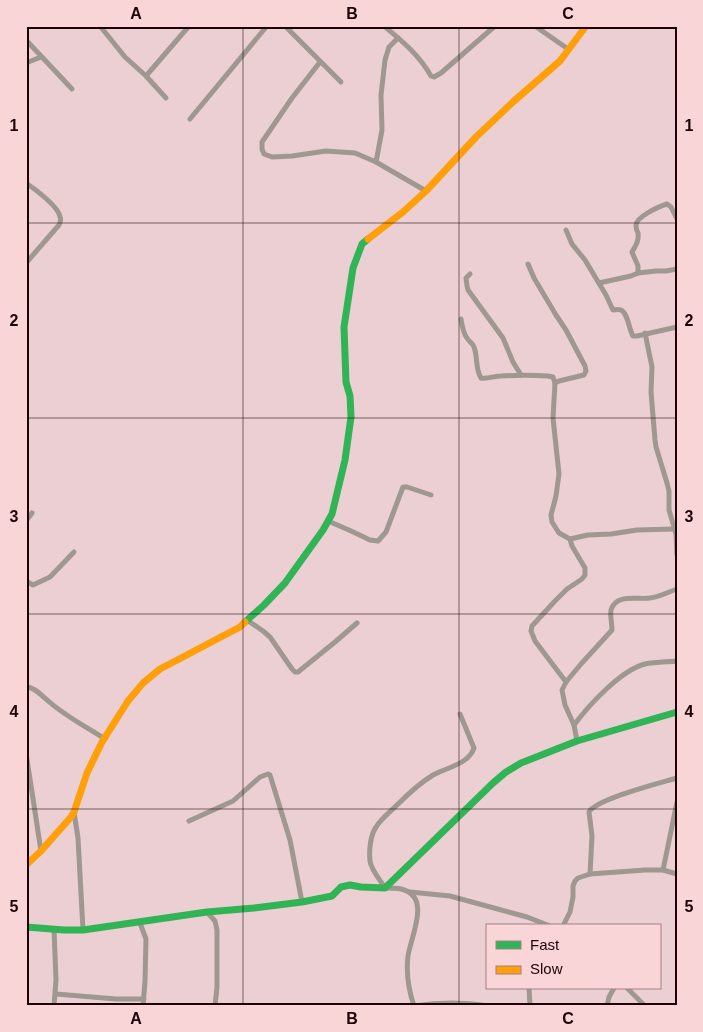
<svg xmlns="http://www.w3.org/2000/svg" width="703" height="1032" font-family="Arial,sans-serif">
<style>
.lines{fill:none;stroke-linecap:round;stroke-linejoin:round}
.street{stroke:#9e9891;stroke-width:5}
.fast{stroke:#30b455;stroke-width:7}
.slow{stroke:#ff9f0a;stroke-width:7}
.grid{fill:none;stroke:#1d0307;stroke-width:1;stroke-opacity:0.55}
.neatline{fill:none;stroke:#1d0307;stroke-width:2}
.grid-label{font-size:16px;text-anchor:middle;font-weight:bold;fill:#1d0307}
</style>
<rect width="100%" height="100%" fill="#ebcfd2"/>
<g class="lines">
<g class="street">
<polyline points="100,26 125,57 146,76 166,98"/>
<polyline points="285,26 341,82"/>
<path d="M384 26C402 41 419 55 431 76L434 77 441 73 495 26"/>
<polyline points="535,26 568,49"/>
<polyline points="26,40 72,89"/>
<polyline points="320,62 292,98 262,142 262,149 264,154 272,157 292,156 326,151 355,153 376,162 426,191"/>
<polyline points="26,63 41,57"/>
<polyline points="146,76 189,26"/>
<polyline points="190,119 267,26"/>
<polyline points="376,162 382,130 381,95 385,60 389,47 398,38"/>
<path d="M26 183C35 189 59 207 60 217 61 219 60 223 59 225L26 263"/>
<path d="M566 230 572 244 585 260 606 295 613 310C615 310 618 309 621 310 628 313 629 330 633 336H637L677 327"/>
<polyline points="528,264 534,278 556,315 566,330 585,366 586,371 584,375 559,381 555,383"/>
<path d="M638 273V266L632 252C636 245 639 241 638 233 637 231 636 228 636 226 635 217 660 206 667 204L671 207 677 219"/>
<polyline points="470,274 466,278 467,286 468,290 503,338 513,362 521,375"/>
<polyline points="599,283 631,276 638,273 656,271 666,271 677,269"/>
<path d="M461 319C462 325 463 333 467 338 469 342 473 343 474 347 478 357 475 369 481 378 488 379 494 376 501 376 517 375 532 375 548 376L553 377 555 383 553 418 559 474 556 496 551 515 552 522 559 533 570 539 572 546 585 568V575L582 579 567 589 555 601 532 626 531 631 535 641 566 682"/>
<polyline points="645,333 652,367 651,392 655,440 656,447 667,483 669,491 669,510 676,534 677,555"/>
<polyline points="26,521 32,513"/>
<polyline points="328,521 349,530 370,540 378,541 386,532 403,487 407,487 431,495"/>
<polyline points="570,539 588,535 611,534 637,530 674,529"/>
<polyline points="26,581 33,585 50,577 74,552"/>
<polyline points="247,620 263,631 270,637 292,669 295,672 298,672 335,642 357,623"/>
<path d="M26 687C34 687 40 694 46 699 63 715 85 726 105 739"/>
<path d="M460 714 474 748C469 764 446 768 433 775 420 783 408 794 397 805 390 812 381 819 376 827 370 836 369 851 370 861 371 870 381 881 385 888 390 888 396 888 401 889 432 896 411 936 408 956 406 972 409 991 414 1006 439 1002 465 1002 489 1006"/>
<path d="M574 725C589 705 621 670 645 664 655 662 667 662 677 661"/>
<path d="M577 741 574 725 565 705 562 690 566 682 581 664 612 630C612 623 610 617 611 610 616 593 638 600 650 598 659 597 668 592 677 589"/>
<polyline points="26,753 41,851"/>
<polyline points="74,812 78,838 83,930"/>
<polyline points="189,821 233,801 260,777 268,774 270,775 290,840 302,902"/>
<polyline points="663,870 677,802"/>
<path d="M590 874 592 836 589 812C596 799 660 783 677 778"/>
<polyline points="410,892 450,896 527,917 550,926"/>
<polyline points="207,912 215,921 217,930 217,987 215,1006"/>
<polyline points="140,923 146,939 145,981 143,1006"/>
<polyline points="563,926 570,912 573,897 573,886 575,881 578,878 590,874 645,870 663,870 677,874"/>
<polyline points="529,988 530,1006"/>
<polyline points="627,988 645,1006"/>
<polyline points="56,994 116,999 144,999"/>
<polyline points="54,1006 56,980 54,929"/>
<polyline points="607,1006 609,997 614,988"/>
</g>
<g class="fast">
<polyline points="245,622 264,605 285,583 323,530 332,514 345,460 351,417 350,396 346,382 344,327 353,268 362,244 368,239"/>
<polyline points="26,927 64,930 83,930 207,912 254,908 302,902 332,896 341,887 350,885 361,887 385,888 493,783 506,772 521,763 577,741 677,712"/>
</g>
<g class="slow">
<polyline points="368,239 403,212 426,191 476,137 514,101 560,61 586,26"/>
<polyline points="26,865 41,851 71,817 74,812 87,773 102,742 128,701 143,683 160,669 240,627 245,622"/>
</g>
</g>
<path class="grid" d="M243 26V1006M459 26V1006M26 223H677M26 418H677M26 614H677M26 809H677"/>
<rect width="703" height="1032" fill="none" stroke="#f9d5d8" stroke-width="55"/>
<rect x="486" y="924" width="175" height="65" fill="#f9d5d8" stroke="#a18184"/>
<rect x="496" y="941" width="25" height="8" fill="#30b455" stroke="#a18184"/>
<text x="530" y="950" font-size="15" fill="#1d0307">Fast</text>
<rect x="496" y="966" width="25" height="8" fill="#ff9f0a" stroke="#a18184"/>
<text x="530" y="974" font-size="15" fill="#1d0307">Slow</text>
<rect x="28" y="28" width="648" height="976" class="neatline"/>
<g class="grid-label">
<text x="136" y="19">A</text>
<text x="352" y="19">B</text>
<text x="568" y="19">C</text>
<text x="14" y="131">1</text>
<text x="689" y="131">1</text>
<text x="14" y="326">2</text>
<text x="689" y="326">2</text>
<text x="14" y="522">3</text>
<text x="689" y="522">3</text>
<text x="14" y="717">4</text>
<text x="689" y="717">4</text>
<text x="14" y="912">5</text>
<text x="689" y="912">5</text>
<text x="136" y="1024">A</text>
<text x="352" y="1024">B</text>
<text x="568" y="1024">C</text>
</g>
</svg>
